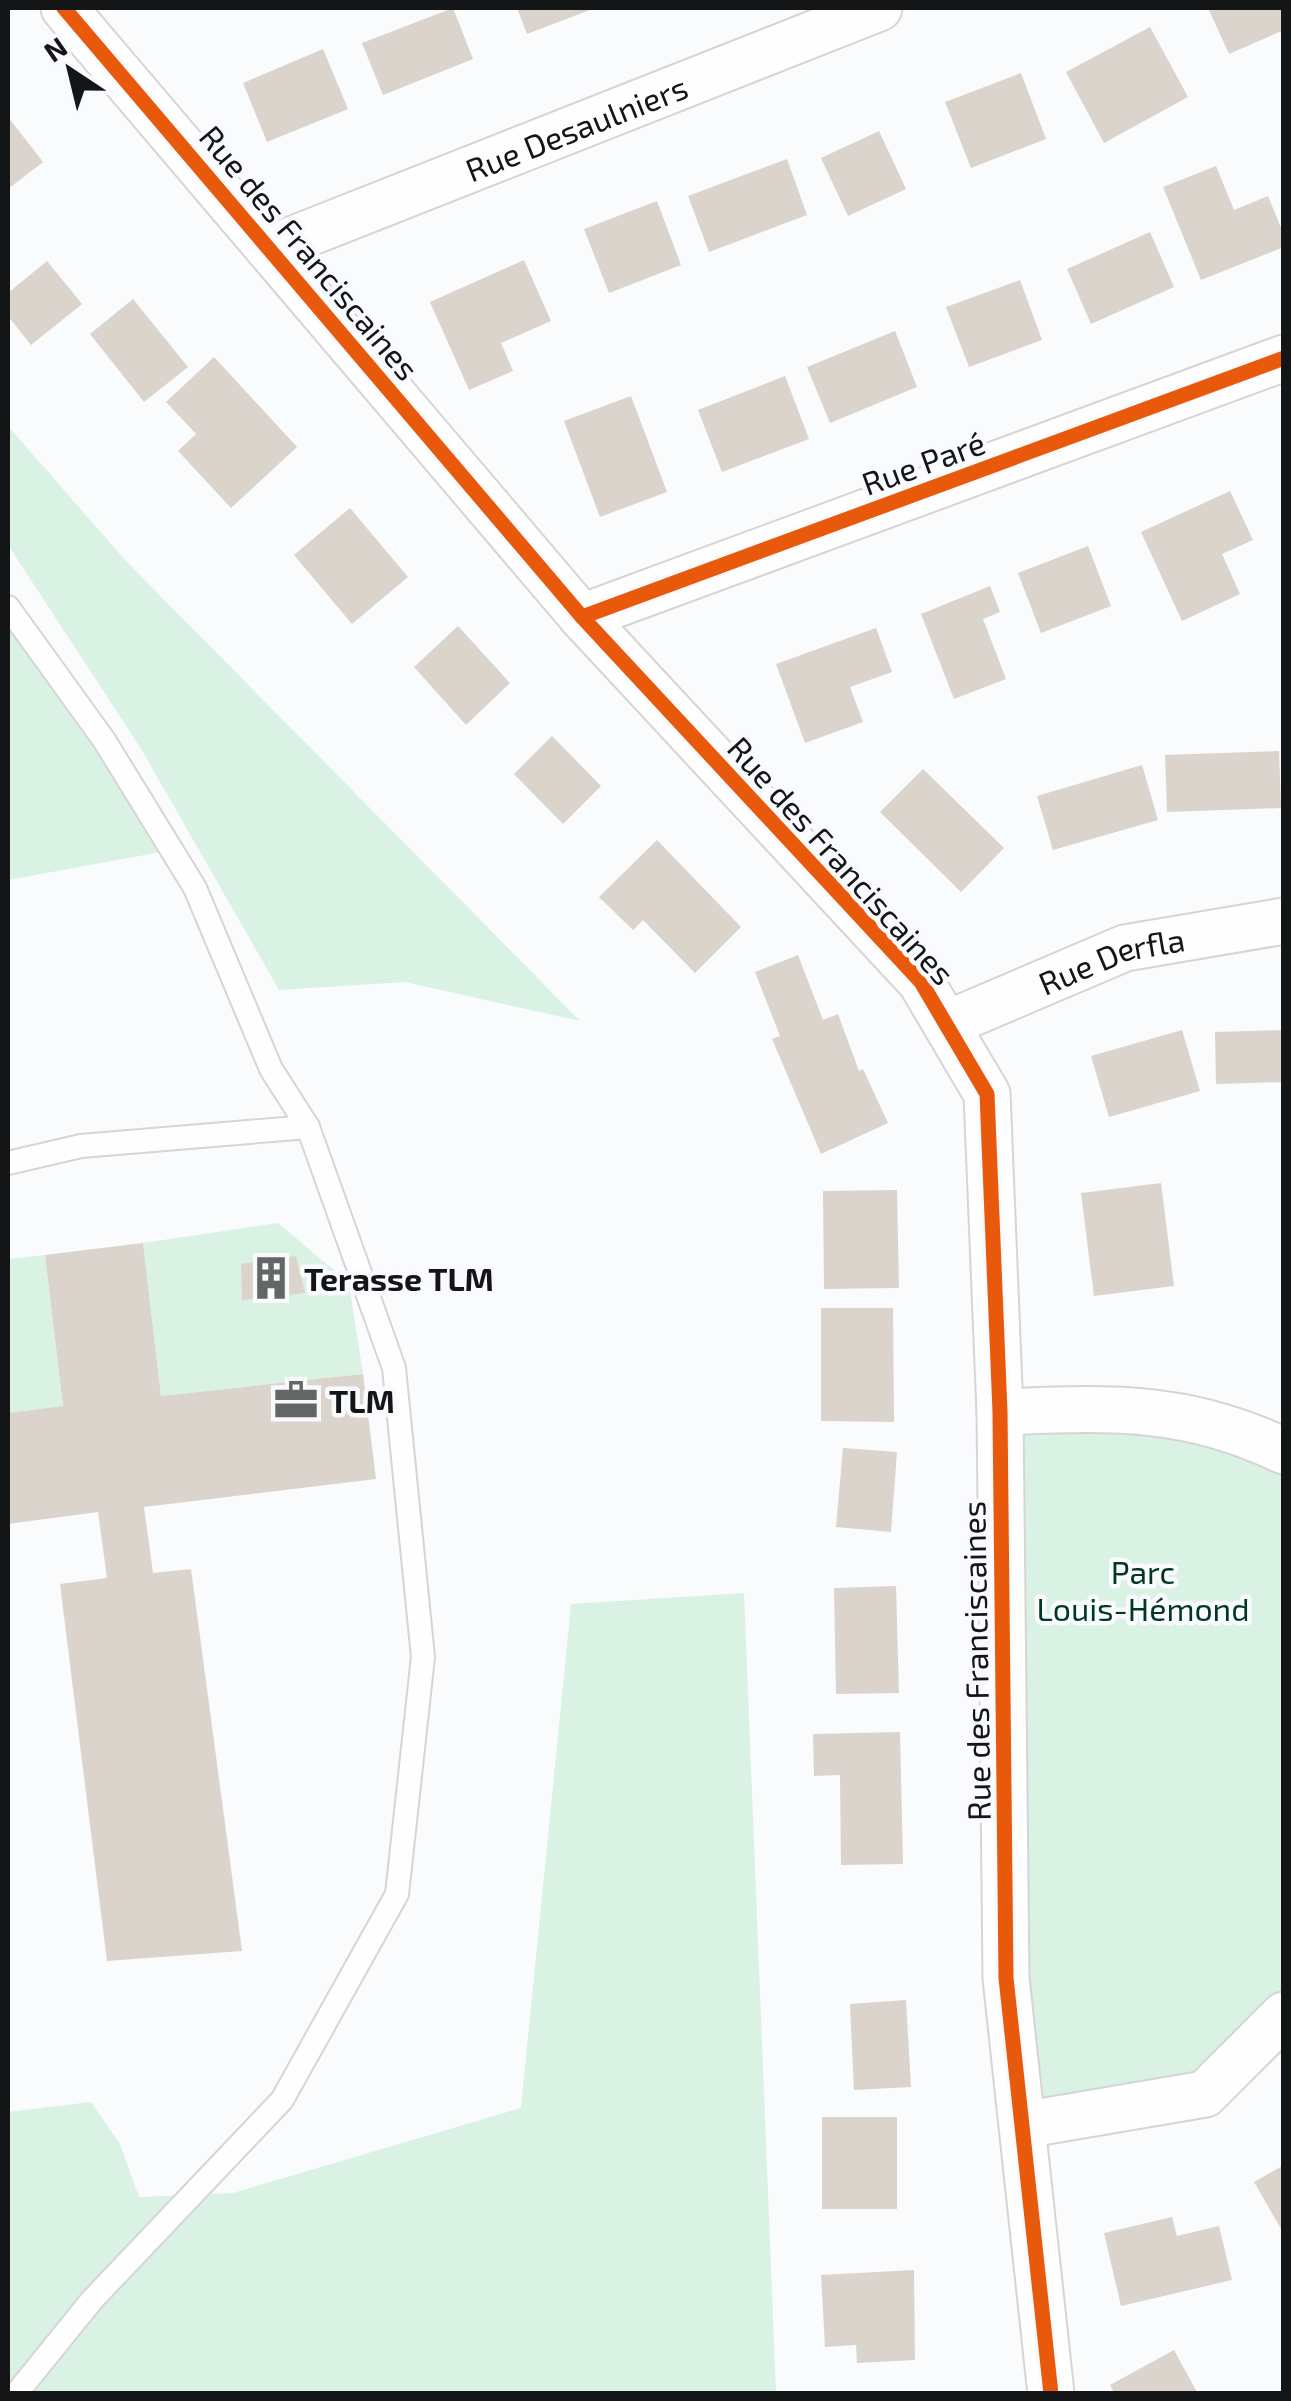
<svg xmlns="http://www.w3.org/2000/svg" width="1291" height="2401" font-family="'Exo 2',sans-serif">
<style>
.green{fill:#d9f2e4}
.building{fill:#dad4cd}
.lines{fill:none;stroke-linecap:round;stroke-linejoin:round}
.service-casing{stroke:#d5d5d6;stroke-width:26}
.minor-casing{stroke:#d5d5d6;stroke-width:49}
.service{stroke:#fefeff;stroke-width:22}
.minor{stroke:#fefeff;stroke-width:45}
.cycleway-casing{stroke:#f9fafd;stroke-width:21}
.cycleway{stroke:#e8590c;stroke-width:15}
.labels{text-anchor:middle;dominant-baseline:central;stroke-width:9;stroke-linejoin:round;paint-order:stroke}
.street-label{font-size:32px;fill:#141516;stroke:#f9fafd}
.poi-label{font-size:32px;font-weight:bold;fill:#141516;stroke:#f9fafd;text-anchor:start}
.park-label{font-size:32px;fill:#003920;stroke:#f9fafd}
</style>
<rect width="100%" height="100%" fill="#fafbfc"/>
<g class="green">
<polygon points="8,426 125,560 580,1021 405,982 279,990 140,747 8,545"/>
<polygon points="8,607 172,850 8,880"/>
<polygon points="278,1223 349,1283 363,1374 161,1396 143,1243"/>
<polygon points="45,1255 63,1406 8,1413 8,1259"/>
<polygon points="1000,1412 1284,1451 1283,2015 1205,2094 1023,2125"/>
<polygon points="744,1593 776,2393 8,2393 8,2112 91,2102 120,2144 139,2197 233,2193 521,2108 571,1604"/>
</g>
<g class="building">
<polygon points="453,8 473,59 383,95 362,43"/>
<polygon points="517,8 595,8 527,34"/>
<polygon points="1208,8 1284,8 1284,30 1229,54"/>
<polygon points="1150,27 1188,97 1104,143 1066,72"/>
<polygon points="323,49 348,109 267,142 243,83"/>
<polygon points="1021,73 1046,139 971,168 945,102"/>
<polygon points="8,117 43,162 8,189"/>
<polygon points="879,131 906,189 848,216 821,158"/>
<polygon points="787,159 807,215 709,252 688,196"/>
<polygon points="1216,166 1234,210 1268,196 1284,235 1284,247 1201,280 1163,187"/>
<polygon points="657,201 681,265 609,293 584,229"/>
<polygon points="1150,232 1174,287 1091,324 1067,269"/>
<polygon points="524,260 551,321 501,343 513,371 469,390 430,302"/>
<polygon points="47,261 82,304 31,345 8,316 8,293"/>
<polygon points="1020,280 1042,340 969,367 946,307"/>
<polygon points="133,299 188,367 144,402 90,334"/>
<polygon points="895,331 917,387 830,423 807,367"/>
<polygon points="214,357 297,447 231,508 178,451 196,434 166,402"/>
<polygon points="785,376 809,439 722,472 698,410"/>
<polygon points="631,396 667,492 600,517 564,421"/>
<polygon points="1230,491 1253,540 1222,554 1240,594 1182,621 1141,532"/>
<polygon points="350,508 408,577 352,624 294,555"/>
<polygon points="1088,546 1111,606 1041,633 1018,573"/>
<polygon points="990,586 1000,612 983,619 1006,679 954,699 921,614"/>
<polygon points="458,626 510,683 466,725 414,667"/>
<polygon points="876,628 892,672 850,687 863,722 805,743 776,664"/>
<polygon points="552,736 601,786 563,824 514,774"/>
<polygon points="1279,751 1281,808 1167,812 1165,755"/>
<polygon points="1142,765 1158,820 1053,850 1037,796"/>
<polygon points="923,769 1004,848 961,892 880,812"/>
<polygon points="657,840 741,927 695,973 643,920 633,930 599,897"/>
<polygon points="798,955 823,1020 838,1014 859,1071 863,1069 888,1123 821,1154 772,1039 780,1036 755,972"/>
<polygon points="1182,1030 1200,1091 1109,1117 1091,1056"/>
<polygon points="1284,1030 1284,1082 1216,1084 1215,1032"/>
<polygon points="1161,1183 1174,1286 1094,1296 1081,1193"/>
<polygon points="897,1190 899,1288 824,1289 823,1191"/>
<polygon points="143,1243 161,1396 363,1374 376,1479 144,1507 153,1573 191,1569 242,1951 107,1961 60,1584 107,1578 98,1512 8,1524 8,1413 63,1406 45,1255"/>
<polygon points="296,1256 305,1293 242,1300 241,1264"/>
<polygon points="821,1308 893,1308 894,1422 821,1421"/>
<polygon points="843,1448 897,1452 891,1532 836,1527"/>
<polygon points="896,1586 899,1693 836,1694 834,1588"/>
<polygon points="900,1732 903,1864 841,1865 840,1775 814,1776 813,1734"/>
<polygon points="906,2000 911,2087 854,2090 850,2004"/>
<rect x="822" y="2117" width="75" height="92"/>
<polygon points="1284,2165 1284,2234 1254,2182"/>
<polygon points="1172,2217 1177,2236 1219,2226 1232,2280 1121,2306 1104,2233"/>
<polygon points="914,2270 915,2360 857,2363 856,2345 825,2347 821,2275"/>
<polygon points="1174,2350 1198,2394 1115,2394 1110,2385"/>
</g>
<g class="lines">
<g class="service-casing">
<g id="service">
<polyline points="8,607 104,740 195,888 271,1069 308,1127 394,1368 423,1657 397,1894 282,2100 92,2300 16,2394"/>
<polyline points="8,1163 81,1146 308,1127"/>
</g>
</g>
<g class="minor-casing">
<g id="minor">
<polyline points="64,8 582,617 921,982 987,1094 1000,1412 1006,1978 1051,2394"/>
<path id="s1" d="M271 248 879 8"/>
<polyline points="582,617 1284,358"/>
<path id="s2" d="M949 1023 1125 948 1284 921"/>
<path d="M1000 1412C1108 1408 1184 1403 1284 1451"/>
<polyline points="1023,2125 1205,2094 1284,2015"/>
</g>
</g>
<use href="#service" class="service"/>
<use href="#minor" class="minor"/>
<g class="cycleway-casing">
<g id="cycleway">
<polyline points="64,8 582,617 921,982 987,1094 1000,1412 1006,1978 1051,2394"/>
<polyline points="582,617 1284,358"/>
</g>
</g>
<use href="#cycleway" class="cycleway"/>
</g>
<defs>
<g id="building-bare" transform="scale(3.45)"><path d="M-4-6H4V6H1V3H-1V6H-4ZM-2.5-4.3h1.7v1.8h-1.7ZM.8-4.3h1.7v1.8H.8ZM-2.5-1h1.7V.8h-1.7ZM.8-1h1.7V.8H.8Z" fill="#646666" stroke="#f9fafd" stroke-width="2.5" paint-order="stroke"/></g>
<g id="office-bare" transform="scale(3.45)"><path d="M-6-3h4V-5.5h4V-3h4V5H-6ZM-1-4.5V-3h2v-1.5ZM-6 0V1H6V0Z" fill="#646666" stroke="#f9fafd" stroke-width="2.5" paint-order="stroke"/></g>
</defs>
<g fill-rule="evenodd">
<use href="#building-bare" x="271" y="1278"/>
<use href="#office-bare" x="296" y="1400"/>
</g>
<g class="labels">
<g class="street-label">
<text stroke="none"><textPath href="#s1" startOffset="328">Rue Desaulniers</textPath></text>
<text transform="translate(310 252) rotate(50)">Rue des Franciscaines</text>
<text transform="translate(923 462) rotate(-20)">Rue Paré</text>
<text transform="translate(842 860) rotate(48)">Rue des Franciscaines</text>
<text stroke="none"><textPath href="#s2" startOffset="175">Rue Derfla</textPath></text>
<text transform="translate(975 1661) rotate(-91)">Rue des Franciscaines</text>
</g>
<g class="poi-label">
<text x="304" y="1278">Terasse TLM</text>
<text x="329" y="1400">TLM</text>
</g>
<g class="park-label">
<text x="1143" y="1571">Parc<tspan x="1143" dy="37">Louis-Hémond</tspan></text>
</g>
</g>
<rect width="1291" height="2401" fill="none" stroke="#141516" stroke-width="20"/>
<g transform="translate(70 70) rotate(325)" stroke="#f9fafd" stroke-width="8" paint-order="stroke">
<path d="M0-8L18 38L0 25L-18 38Z" fill="#141516"/>
<text y="-15" font-size="28" font-weight="bold" text-anchor="middle" fill="#141516">N</text>
</g>
</svg>
